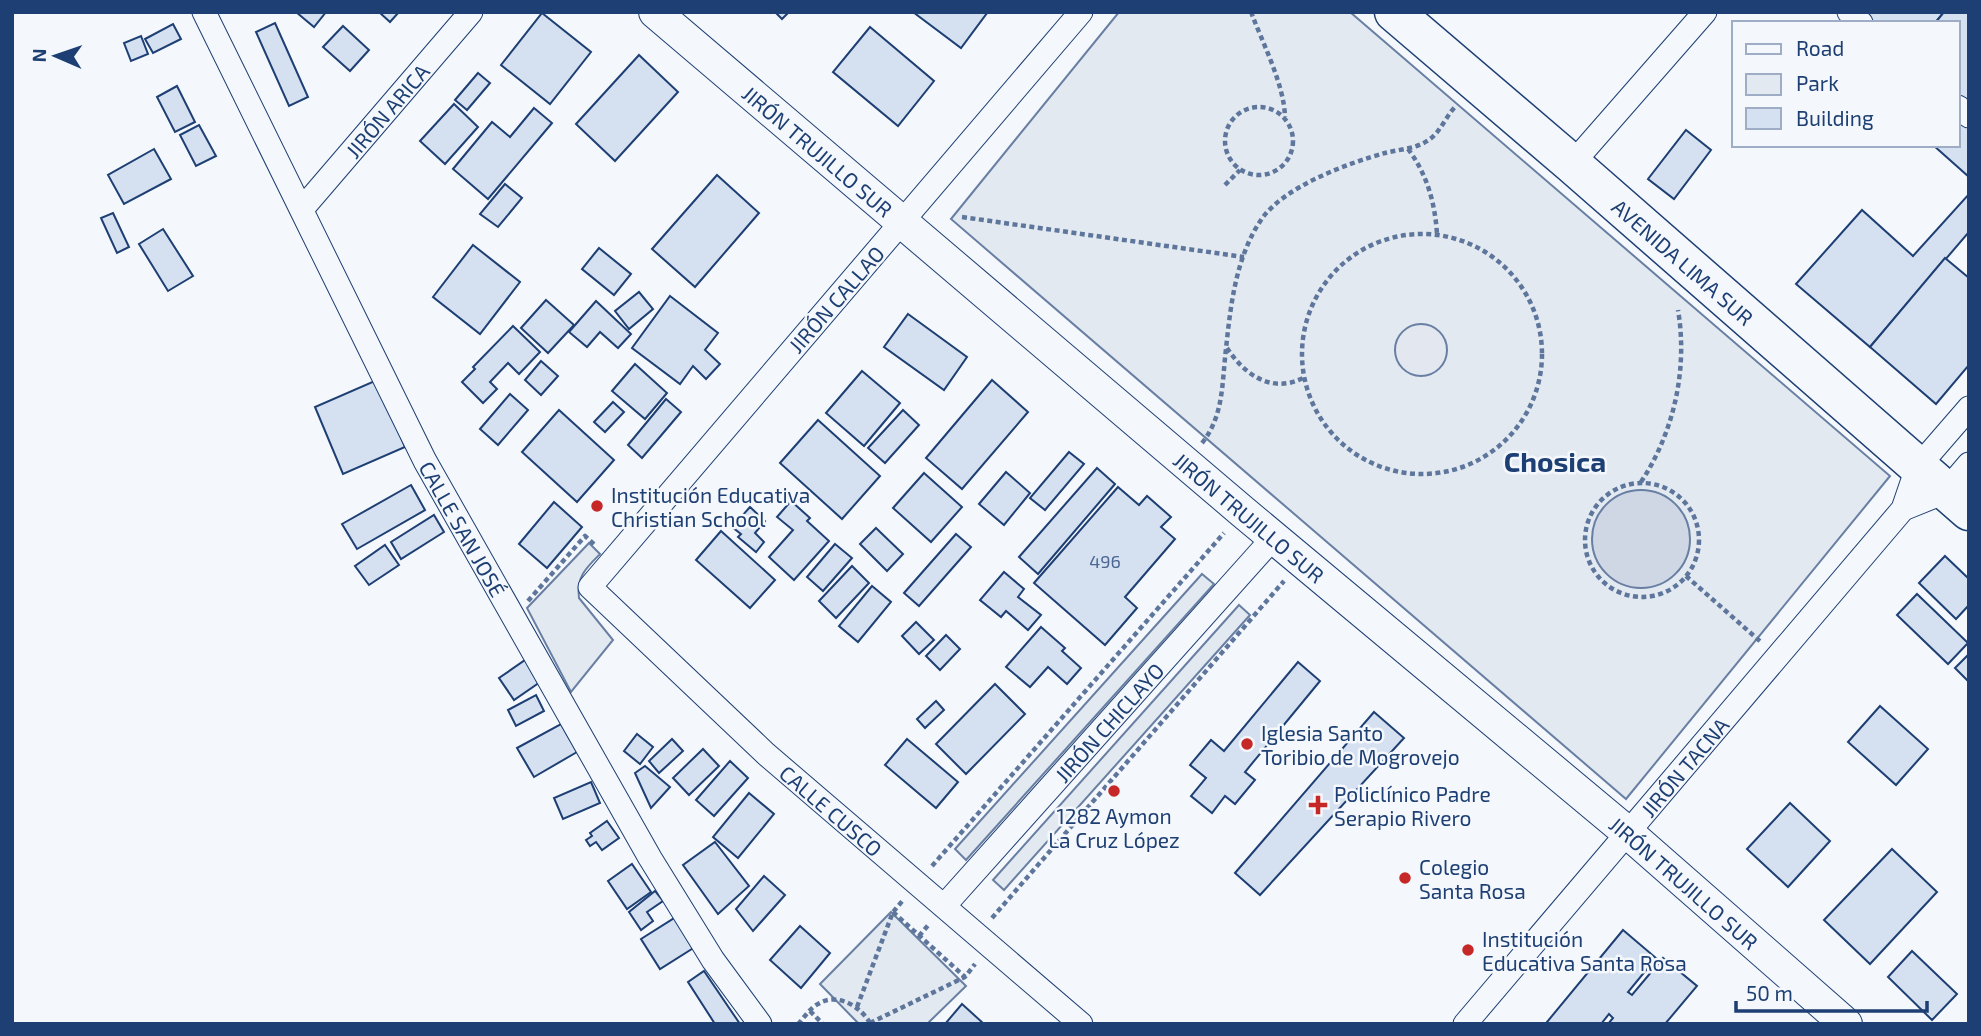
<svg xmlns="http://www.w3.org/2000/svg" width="1981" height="1036" font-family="'Exo 2',sans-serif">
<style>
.green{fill:#e3e9f0;stroke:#687fa3;stroke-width:2}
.parking{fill:#e3e8f0;stroke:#687fa3;stroke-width:2}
.water{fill:#cfd7e4;stroke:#687fa3;stroke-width:2}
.building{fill:#d5e0f0;stroke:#1d3f73;stroke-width:2}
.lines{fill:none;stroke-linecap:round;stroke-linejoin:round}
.street-casing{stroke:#1d3f73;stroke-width:25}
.secondary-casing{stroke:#1d3f73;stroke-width:34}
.highway-casing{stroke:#1d3f73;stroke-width:41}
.path{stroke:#5e769c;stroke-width:4.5;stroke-dasharray:5 3.5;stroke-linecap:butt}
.street{stroke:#f4f7fb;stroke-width:23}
.secondary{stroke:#f4f7fb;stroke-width:32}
.highway{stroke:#f4f7fb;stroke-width:38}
.poi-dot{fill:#c62828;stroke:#f4f7fb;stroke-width:2.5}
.labels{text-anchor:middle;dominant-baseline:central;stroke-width:5;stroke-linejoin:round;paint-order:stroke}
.number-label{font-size:18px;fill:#4b6792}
.street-label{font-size:21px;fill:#1d3f73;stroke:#f4f7fb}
.poi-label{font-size:21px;fill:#1d3f73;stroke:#f4f7fb;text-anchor:start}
.district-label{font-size:28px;font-weight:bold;fill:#1d3f73;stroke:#f4f7fb}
</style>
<rect width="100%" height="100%" fill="#f4f7fb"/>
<g class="green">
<polygon points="1119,12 1350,12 1890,476 1626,799 951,219"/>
<path d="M589 543 600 554C586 568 576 577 579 598L613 640 571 692 527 608Z"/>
<polygon points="1202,574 1214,584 966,860 955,849"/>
<polygon points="1239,605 1250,615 1004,890 993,880"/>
<polygon points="891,912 966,986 927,1024 859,1024 820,984"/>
</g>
<circle class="parking" cx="1421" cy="350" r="26"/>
<circle class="water" cx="1641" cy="539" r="49"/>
<g class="building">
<polygon points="296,12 326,12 314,27"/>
<polygon points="379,12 399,12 390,22"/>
<polygon points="775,12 789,12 782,19"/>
<polygon points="913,12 986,12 987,13 961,48"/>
<polygon points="1858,12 1944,12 1935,23 1870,23"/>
<polygon points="1944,12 1969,12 1969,107 1958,98 1958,23 1935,23"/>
<polygon points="542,13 591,52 550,104 501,65"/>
<polygon points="275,23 308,97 289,106 256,32"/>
<polygon points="173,24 181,39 153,53 145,39"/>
<polygon points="343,26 369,50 350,71 323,47"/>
<polygon points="870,27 934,81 898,126 833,72"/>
<polygon points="141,36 148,54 131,61 124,43"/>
<polygon points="639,55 678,92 615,161 576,124"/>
<polygon points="478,73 490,83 467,110 455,100"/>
<polygon points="177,86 195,122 175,132 157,97"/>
<polygon points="454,104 478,127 445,164 420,141"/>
<polygon points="534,108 552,123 488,199 453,169 492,122 510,137"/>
<polygon points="1958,115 1969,124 1969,177 1933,145 1958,145"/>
<polygon points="199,125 216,156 196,166 180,135"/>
<polygon points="1686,130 1711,150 1674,199 1648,179"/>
<polygon points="154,149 171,179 124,204 108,175"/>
<polygon points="717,175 759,213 695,287 652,249"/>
<polygon points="505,184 522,198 498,227 480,214"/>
<polygon points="1969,194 1969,232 1870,347 1796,284 1862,210 1913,256"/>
<polygon points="113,213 129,247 117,253 101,218"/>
<polygon points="163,229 193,276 168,291 139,244"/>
<polygon points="473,245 520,282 480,334 433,297"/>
<polygon points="599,248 631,274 614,295 582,269"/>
<polygon points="1945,258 1969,278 1969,365 1936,404 1870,347"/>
<polygon points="639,292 653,309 629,329 615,311"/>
<polygon points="670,296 718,333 705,350 720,364 706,379 693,366 680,384 632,348"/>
<polygon points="546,300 574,325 548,353 521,328"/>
<polygon points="596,301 631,334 618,348 600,332 587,347 569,332"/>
<polygon points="908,314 967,357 944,390 884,347"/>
<polygon points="513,326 540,352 519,374 508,363 490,382 497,389 483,403 462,382 475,369 473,367"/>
<polygon points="541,361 558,376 541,395 525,380"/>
<polygon points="635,364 667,393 645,419 612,391"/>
<polygon points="862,371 900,403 864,446 826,413"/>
<polygon points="377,380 405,447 343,474 315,407"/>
<polygon points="992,380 1028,412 962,489 926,458"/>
<polygon points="510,394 528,410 498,445 480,429"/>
<polygon points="666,399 681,412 642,458 628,445"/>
<polygon points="613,402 624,412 605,432 594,422"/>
<polygon points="559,410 614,460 577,502 522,452"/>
<polygon points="903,410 919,425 885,463 868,448"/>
<polygon points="818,420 880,476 842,519 780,463"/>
<polygon points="1069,452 1084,464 1045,510 1030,498"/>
<polygon points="1097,468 1115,484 1038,574 1019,557"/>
<polygon points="1006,472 1030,493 1004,525 979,504"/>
<polygon points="924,473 962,507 931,542 893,508"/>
<polygon points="411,485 425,510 357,549 342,524"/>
<polygon points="1118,487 1139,505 1147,496 1171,517 1161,527 1175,539 1125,597 1137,608 1105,645 1034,583"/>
<polygon points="791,501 810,518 807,521 829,541 794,580 769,557 793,530 777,517"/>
<polygon points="554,502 582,527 547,568 519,544"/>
<polygon points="750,507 765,521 755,533 764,542 756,552 738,537 741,534 732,527"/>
<polygon points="434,515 444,532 401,559 391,542"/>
<polygon points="876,528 903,554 887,571 860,544"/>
<polygon points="721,531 775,580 750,608 696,560"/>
<polygon points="956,534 971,547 919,606 904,593"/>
<polygon points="835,544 852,558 823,591 807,577"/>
<polygon points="385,545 399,565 369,585 355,566"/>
<polygon points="1945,556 1969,579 1969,605 1956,619 1919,583"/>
<polygon points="852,566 869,583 836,618 819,601"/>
<polygon points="1004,572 1024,589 1018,597 1041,615 1028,630 1006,611 1001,617 980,600"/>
<polygon points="872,586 891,602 858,642 839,626"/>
<polygon points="1917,594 1968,643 1948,664 1897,615"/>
<polygon points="916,622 934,640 919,654 902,636"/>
<polygon points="1041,627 1065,648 1062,651 1081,668 1067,684 1048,667 1030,687 1006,667"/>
<polygon points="946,635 960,649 940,670 926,656"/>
<polygon points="1969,654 1969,682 1955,668"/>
<polygon points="528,658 543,680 514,700 499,678"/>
<polygon points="1298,662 1320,681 1245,772 1255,780 1235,804 1225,796 1212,813 1191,796 1206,778 1190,765 1211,740 1224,751"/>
<polygon points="995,684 1025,714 966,774 936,744"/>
<polygon points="536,695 544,711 516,726 508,710"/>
<polygon points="936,701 944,710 925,728 917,719"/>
<polygon points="1880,706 1928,749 1896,785 1848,742"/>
<polygon points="1374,712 1404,738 1260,895 1235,873"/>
<polygon points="561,724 577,752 534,777 517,748"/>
<polygon points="637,734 653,747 640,764 624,751"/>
<polygon points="672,739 683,751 659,773 649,761"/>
<polygon points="907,739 958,782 936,808 885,765"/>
<polygon points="703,749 719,766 689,795 673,778"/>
<polygon points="730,761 748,778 714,816 696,800"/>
<polygon points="645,766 670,787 651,808 635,773"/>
<polygon points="591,782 600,803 563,819 554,798"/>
<polygon points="749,793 774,814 738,858 713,837"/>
<polygon points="1790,803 1830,841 1788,887 1747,849"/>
<polygon points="607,821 619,838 602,850 596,842 590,846 586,840 592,836 590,833"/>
<polygon points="715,842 749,886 718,914 683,865"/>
<polygon points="1892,849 1937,892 1870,964 1824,920"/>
<polygon points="632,864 651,892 627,909 608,881"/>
<polygon points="764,876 785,895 753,931 736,909"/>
<polygon points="655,891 663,901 647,912 653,921 641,930 629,912"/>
<polygon points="676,917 695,947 660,969 641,939"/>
<polygon points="800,926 830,953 801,988 770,960"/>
<polygon points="1623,930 1656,958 1628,992 1632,995 1663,958 1697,986 1665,1024 1608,1024 1613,1018 1609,1014 1601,1024 1549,1024 1547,1022"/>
<polygon points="1912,951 1957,994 1932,1020 1888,977"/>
<polygon points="704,971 740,1024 715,1024 688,982"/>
<polygon points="962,1004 984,1024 945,1024"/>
</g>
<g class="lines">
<g class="street-casing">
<g id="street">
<path id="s1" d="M204 12 425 461 650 858 713 960 760 1024"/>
<path id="s2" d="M1081 12 590 587 766 754 1081 1024"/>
<polyline points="1849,12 1861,23"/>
<polyline points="1958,107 1969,116"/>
<polyline points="1572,164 1705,12"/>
<path id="s3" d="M302 209 471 12"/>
<polyline points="1903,509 1945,492 1969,464"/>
<path id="s4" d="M944 906 1274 537"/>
<path id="s5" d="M1465 1024 1903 509 1917 468 1969 408"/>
</g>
</g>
<g class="secondary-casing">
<g id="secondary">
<path id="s6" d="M655 12 1243 512 1627 832 1846 1024"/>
</g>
</g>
<g class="highway-casing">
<g id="highway">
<path id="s7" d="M1394 12 1572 164 1969 511"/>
</g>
</g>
<g class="path">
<path d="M1251 12C1263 44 1284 84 1285 117"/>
<circle cx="1259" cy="141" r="34"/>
<path d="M1408 149C1427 174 1435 203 1437 234"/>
<polyline points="1225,185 1240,170"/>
<polyline points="962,217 1244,257"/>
<circle cx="1422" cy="354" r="120"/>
<path d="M1227 348C1244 374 1271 394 1303 378"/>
<path d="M1202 443C1222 418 1222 389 1225 358 1230 312 1234 260 1261 220 1283 187 1348 163 1385 153 1400 149 1417 149 1430 139 1441 131 1446 116 1456 106"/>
<path d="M1641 482C1674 432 1688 369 1678 310"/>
<circle cx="1642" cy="540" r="57"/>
<polyline points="1686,576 1762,643"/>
<polyline points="528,601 585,536 595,545"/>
<polyline points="932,866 1224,533"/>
<polyline points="893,912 965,977"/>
<polyline points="992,918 1284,581"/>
<polyline points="919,936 930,923"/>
<polyline points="857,1007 893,912 904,899"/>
<polyline points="810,1011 823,1024"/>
<polyline points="870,1023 965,977 975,964"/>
<path d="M798 1024C804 1018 810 1008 818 1004 837 992 860 1006 870 1023"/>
</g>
<use href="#street" class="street"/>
<use href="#secondary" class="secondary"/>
<use href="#highway" class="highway"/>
</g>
<g class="poi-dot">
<circle cx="597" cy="506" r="7"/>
<circle cx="1247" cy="744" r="7"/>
<circle cx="1114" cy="791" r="7"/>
<path d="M1314.5 794.5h7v7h7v7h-7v7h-7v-7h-7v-7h7z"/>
<circle cx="1405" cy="878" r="7"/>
<circle cx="1468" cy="950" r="7"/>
</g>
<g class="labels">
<g class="number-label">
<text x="1105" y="561">496</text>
</g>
<g class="street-label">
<text stroke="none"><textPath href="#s3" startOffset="130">JIRÓN ARICA</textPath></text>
<text stroke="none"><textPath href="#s6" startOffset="214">JIRÓN TRUJILLO SUR</textPath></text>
<text stroke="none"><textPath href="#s7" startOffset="382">AVENIDA LIMA SUR</textPath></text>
<text transform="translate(836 299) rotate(-49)">JIRÓN CALLAO</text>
<text stroke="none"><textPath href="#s6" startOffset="780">JIRÓN TRUJILLO SUR</textPath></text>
<text stroke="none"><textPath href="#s1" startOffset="578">CALLE SAN JOSÉ</textPath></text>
<text stroke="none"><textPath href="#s4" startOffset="247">JIRÓN CHICLAYO</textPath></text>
<text stroke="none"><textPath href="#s5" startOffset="338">JIRÓN TACNA</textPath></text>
<text stroke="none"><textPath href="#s2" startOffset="1085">CALLE CUSCO</textPath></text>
<text stroke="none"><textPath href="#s6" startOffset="1348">JIRÓN TRUJILLO SUR</textPath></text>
</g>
<g class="poi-label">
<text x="611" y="494">Institución Educativa<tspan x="611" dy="24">Christian School</tspan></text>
<text x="1261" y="732">Iglesia Santo<tspan x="1261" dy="24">Toribio de Mogrovejo</tspan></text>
<text x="1334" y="793">Policlínico Padre<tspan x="1334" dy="24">Serapio Rivero</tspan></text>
<text x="1114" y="815" text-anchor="middle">1282 Aymon<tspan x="1114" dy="24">La Cruz López</tspan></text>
<text x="1419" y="866">Colegio<tspan x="1419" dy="24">Santa Rosa</tspan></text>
<text x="1482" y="938">Institución<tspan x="1482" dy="24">Educativa Santa Rosa</tspan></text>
</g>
<g class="district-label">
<text x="1555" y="461">Chosica</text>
</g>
</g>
<rect width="1981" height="1036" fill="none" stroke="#1d3f73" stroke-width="28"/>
<rect x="1732" y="21" width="228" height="126" fill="#f4f7fb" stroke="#9eadc5" stroke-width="2"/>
<rect x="1746" y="44" width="35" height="10" fill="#f4f7fb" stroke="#9eadc5" stroke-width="2"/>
<text x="1796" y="56" font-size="21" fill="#1d3f73">Road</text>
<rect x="1746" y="74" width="35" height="21" fill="#e3e9f0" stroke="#9eadc5" stroke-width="2"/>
<text x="1796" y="91" font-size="21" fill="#1d3f73">Park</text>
<rect x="1746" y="108" width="35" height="21" fill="#d5e0f0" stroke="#9eadc5" stroke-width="2"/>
<text x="1796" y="126" font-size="21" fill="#1d3f73">Building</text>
<g transform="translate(56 56) rotate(272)" stroke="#f4f7fb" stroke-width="5" paint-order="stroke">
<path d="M0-5L12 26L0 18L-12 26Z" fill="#1d3f73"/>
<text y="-10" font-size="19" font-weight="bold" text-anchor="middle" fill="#1d3f73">N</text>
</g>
<path d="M1736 1001v10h191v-10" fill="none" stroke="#1d3f73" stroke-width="3.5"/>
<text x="1746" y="1001" font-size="21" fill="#1d3f73" stroke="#f4f7fb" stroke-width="5" paint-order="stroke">50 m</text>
</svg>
